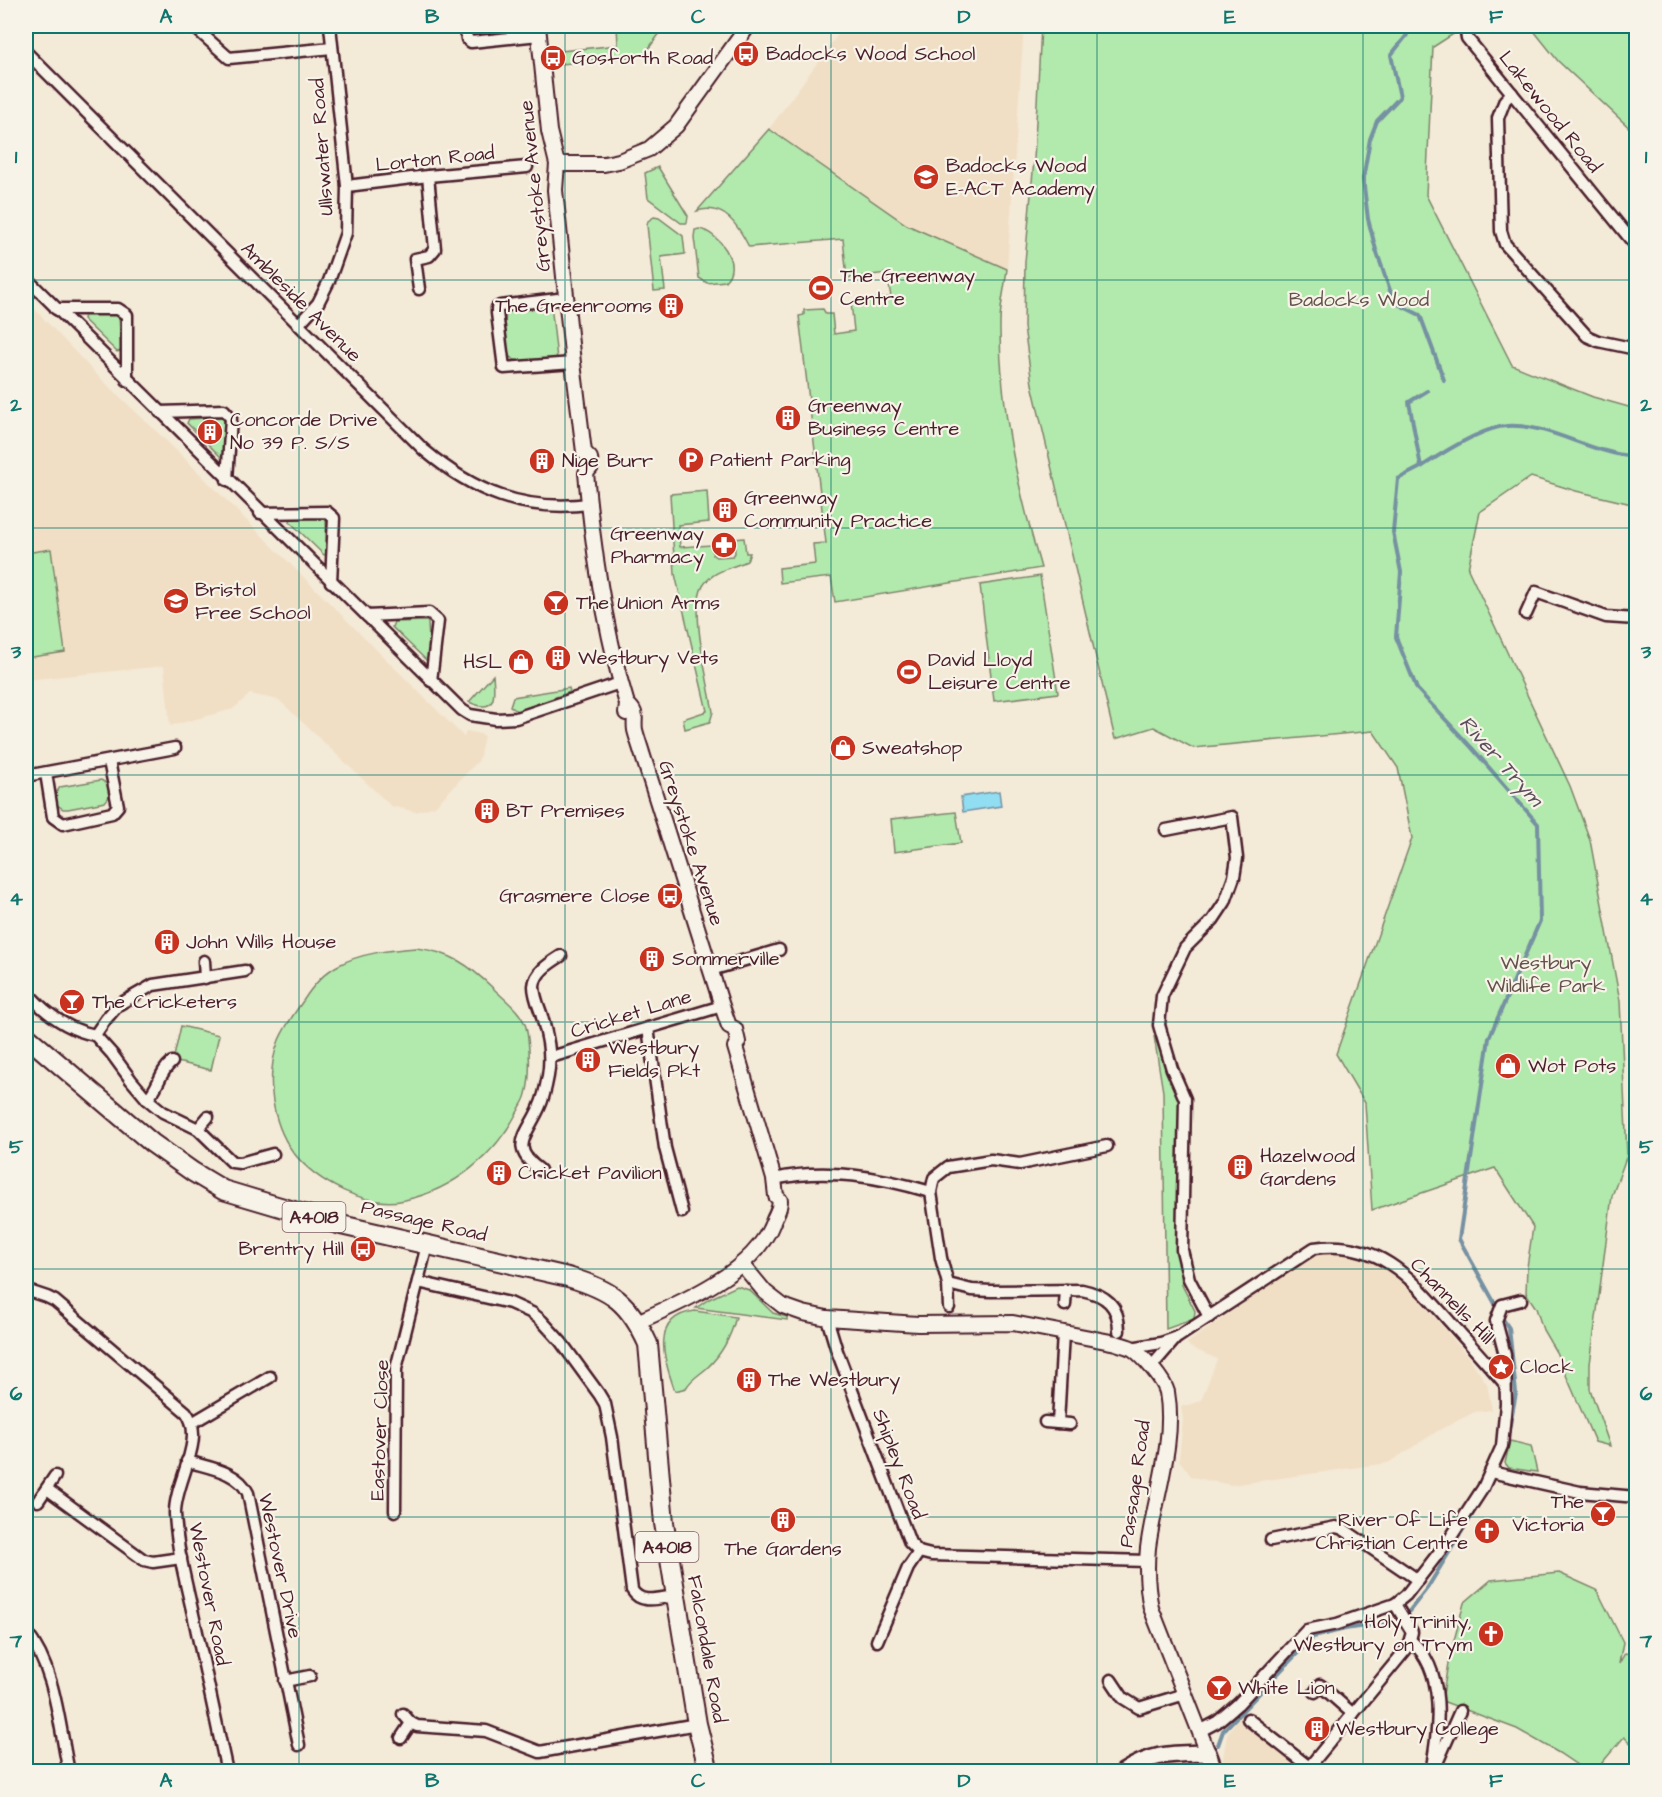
<svg xmlns="http://www.w3.org/2000/svg" width="1662" height="1797" font-family="'Architects Daughter',sans-serif">
<style>
.built{fill:#f0dfc5}
.green{fill:#b2e9ac;stroke:#7e846c;stroke-width:1.5}
.water{fill:#91ddf1;stroke:#7591a2;stroke-width:1.5}
.lines{fill:none;stroke-linecap:round;stroke-linejoin:round}
.stream{stroke:#7591a2;stroke-width:4}
.minor-casing{stroke:#4a1f2b;stroke-width:15}
.tertiary-casing{stroke:#4a1f2b;stroke-width:18}
.secondary-casing{stroke:#4a1f2b;stroke-width:20}
.primary-casing{stroke:#4a1f2b;stroke-width:22}
.minor{stroke:#f7f3e8;stroke-width:10}
.tertiary{stroke:#f7f3e8;stroke-width:14}
.secondary{stroke:#f7f3e8;stroke-width:15}
.primary{stroke:#f7f3e8;stroke-width:18}
.grid{fill:none;stroke:#0f766e;stroke-width:1.5;stroke-opacity:0.55}
.labels{text-anchor:middle;dominant-baseline:central;stroke-width:4.5;stroke-linejoin:round;paint-order:stroke}
.shield{fill:#f7f3e8;stroke:#7e5f64;stroke-width:1.5}
.shield-label{font-size:18px;font-weight:bold;fill:#4a1f2b}
.poi-label{font-size:20px;fill:#4a1f2b;stroke:#f7f3e8;text-anchor:start}
.street-label{font-size:20px;fill:#4a1f2b;stroke:#f7f3e8}
.park-label{font-size:20px;fill:#64524b;stroke:#f7f3e8}
.water-label{font-size:21px;font-style:italic;fill:#5c4e5c;stroke:#f7f3e8}
.neatline{fill:none;stroke:#0f766e;stroke-width:2}
.grid-label{font-size:20px;text-anchor:middle;font-weight:bold;fill:#0f766e}
</style>
<rect width="100%" height="100%" fill="#f4ead8"/>
<filter id="ink" filterUnits="userSpaceOnUse"><feTurbulence type="fractalNoise" baseFrequency=".0167" numOctaves="2"/><feDisplacementMap in="SourceGraphic" scale="12" xChannelSelector="R" yChannelSelector="G"/><feConvolveMatrix kernelMatrix="1 2 1 2 8 2 1 2 1" color-interpolation-filters="sRGB"/></filter>
<g filter="url(#ink)">
<g class="built">
<polygon points="844,26 1024,26 1007,269 907,225 769,129"/>
<polygon points="26,300 96,374 177,451 464,737 466,731 484,735 479,760 435,806 416,812 391,806 279,700 250,694 233,709 170,726 164,666 26,680"/>
<polygon points="1332,1250 1377,1264 1402,1279 1470,1359 1487,1384 1492,1410 1475,1412 1441,1429 1388,1463 1231,1485 1192,1477 1179,1460 1183,1419 1181,1407 1201,1401 1217,1359 1190,1347 1187,1343 1315,1253"/>
<polygon points="1240,1716 1309,1771 1308,1772 1226,1771 1222,1765 1227,1734"/>
<polygon points="1178,1759 1192,1762 1201,1767 1203,1771 1136,1772 1140,1768"/>
</g>
<g class="green">
<polygon points="617,26 665,26 644,55 562,64 561,51 618,45"/>
<polygon points="1041,26 1458,26 1458,31 1433,47 1426,195 1512,365 1593,397 1636,409 1636,505 1576,491 1531,477 1480,512 1468,569 1570,786 1590,840 1620,1001 1627,1155 1612,1196 1590,1364 1590,1389 1610,1446 1595,1442 1556,1352 1543,1330 1536,1308 1526,1293 1527,1267 1533,1227 1495,1168 1372,1210 1365,1103 1336,1054 1412,838 1398,768 1373,731 1193,748 1154,727 1115,739 1032,384 1024,327 1025,262 1034,160"/>
<polygon points="1530,26 1630,26 1636,35 1636,134 1558,61"/>
<path d="M769 129 907 225 1007 269C1005 287 1000 305 1000 323 999 407 1018 488 1041 568L835 602 831 577 780 583 779 568 815 564 813 544 826 543 799 316 804 315V310L823 309 826 314H832L834 334 854 331 851 302 891 297 887 273 847 278 843 239 749 247C738 225 724 203 697 211Z"/>
<polygon points="658,167 688,216 687,223 681,223 648,198 645,173"/>
<polygon points="654,217 659,218 683,236 685,254 661,257 665,290 654,291 647,225 648,221"/>
<path d="M699 229C718 232 743 264 725 281L707 283 699 278 694 237 695 230Z"/>
<path d="M551 304 557 359C543 360 518 368 508 355 507 340 499 319 511 309Z"/>
<polygon points="117,313 119,315 121,351 117,352 83,319 84,315"/>
<polygon points="221,417 224,420 225,455 221,457 187,423 189,419"/>
<path d="M707 491 709 522 678 525 680 547 712 545 713 555 716 557 733 556 735 553 734 539 744 538 746 553H750L747 561C732 568 713 570 703 586 689 608 709 685 713 712L710 722 685 729 683 719 707 711 675 574 670 494Z"/>
<polygon points="324,516 326,518 327,554 324,555 290,522 291,518"/>
<polygon points="51,549 65,652 26,658 26,553"/>
<polygon points="1040,576 1058,693 994,701 980,585"/>
<polygon points="427,621 428,623 430,659 426,660 392,627 394,622"/>
<path d="M493 675C495 695 497 715 469 702Z"/>
<polygon points="569,688 570,692 517,711 510,706 513,697"/>
<path d="M101 780C111 785 113 794 105 802L68 809H63L56 804 55 795 60 787Z"/>
<polygon points="956,812 961,843 894,852 891,819"/>
<path d="M416 948C451 952 469 965 494 989 505 1000 521 1011 526 1027 530 1044 531 1078 526 1094 525 1100 521 1105 518 1111 495 1155 455 1189 405 1200 367 1209 316 1182 293 1152 271 1122 265 1075 279 1040 285 1026 294 1014 303 1001 312 987 322 974 337 966 360 953 390 950 416 948Z"/>
<polygon points="181,1026 219,1035 211,1070 173,1061"/>
<polygon points="1154,1036 1181,1100 1178,1245 1182,1285 1195,1311 1194,1319 1166,1329 1163,1092"/>
<polygon points="737,1286 749,1290 773,1313 787,1317 787,1320 696,1308 709,1299"/>
<path d="M695 1311 736 1317C731 1336 721 1355 707 1368 698 1376 692 1378 686 1388L675 1391C664 1361 649 1317 695 1311Z"/>
<polygon points="1510,1441 1531,1446 1537,1472 1509,1468 1505,1463"/>
<polygon points="1559,1573 1597,1590 1623,1642 1619,1664 1625,1653 1636,1655 1636,1748 1624,1737 1595,1771 1586,1771 1559,1753 1517,1729 1442,1701 1448,1663 1464,1603 1491,1580"/>
</g>
<polygon class="water" points="999,791 1001,806 963,812 961,797"/>
<g class="lines">
<g class="stream">
<polyline points="1404,26 1407,35 1391,55 1400,97 1377,121 1370,139 1363,179 1368,219 1376,250 1394,302 1420,315 1444,380"/>
<polyline points="1427,391 1409,402 1421,467 1398,479 1393,532 1401,572 1396,637 1417,689 1472,748 1538,824 1540,921 1489,1038 1459,1239 1498,1309"/>
<path d="M1421 467C1442 453 1483 427 1507 426 1544 424 1575 444 1609 452 1618 455 1628 456 1636 457"/>
<polyline points="1501,1316 1509,1328 1516,1393 1507,1440"/>
<polyline points="1407,1614 1428,1587 1478,1505"/>
<polyline points="1218,1745 1223,1731 1313,1637 1345,1629 1392,1622"/>
</g>
<g class="minor-casing">
<g id="minor">
<polyline points="193,26 229,58 332,48"/>
<polyline points="465,26 467,39 471,42 539,35"/>
<polyline points="1465,26 1467,38 1636,246"/>
<path d="M26 52 424 450C474 492 523 512 589 504"/>
<polyline points="1512,93 1505,100 1498,118 1501,231 1505,244 1587,336 1598,341 1636,349"/>
<polyline points="347,186 428,176 527,167"/>
<polyline points="26,216 26,230"/>
<polyline points="26,278 462,710 470,715 496,719 516,718 620,683"/>
<polyline points="419,289 415,259 429,256 435,249 428,176"/>
<polyline points="566,298 500,306 497,308 497,313 504,368 573,363"/>
<polyline points="56,309 118,309 127,315 127,380"/>
<polyline points="298,325 318,303 329,281 346,233 347,186 330,26"/>
<polyline points="160,412 224,410 231,418 227,480"/>
<polyline points="260,513 327,512 334,518 331,582"/>
<polyline points="1526,614 1536,592 1606,617 1636,619"/>
<polyline points="367,616 429,613 438,621 431,681"/>
<polyline points="46,773 53,817 63,824 112,813 118,806 109,761"/>
<polyline points="26,776 175,748"/>
<polyline points="1166,830 1232,817 1237,858 1234,877 1225,902 1213,920 1185,948 1162,996 1159,1025 1172,1069 1185,1099 1182,1250 1189,1279 1209,1317"/>
<polyline points="204,961 205,978"/>
<polyline points="711,970 779,950"/>
<polyline points="245,971 153,985 118,1005 106,1019 95,1035 112,1054 131,1080 147,1099 163,1112 198,1129 232,1162 240,1163 273,1154"/>
<path d="M26 991C44 1012 68 1030 95 1035"/>
<polyline points="648,1028 665,1148 682,1212"/>
<polyline points="551,1057 722,1006"/>
<path d="M147 1099C159 1088 159 1072 172 1062"/>
<polyline points="198,1129 208,1117"/>
<path d="M540 1170C508 1147 527 1135 539 1108 544 1098 546 1087 548 1076 552 1053 547 1035 541 1013 538 1005 534 995 534 986 535 972 550 963 561 956"/>
<path d="M774 1179C826 1167 880 1177 931 1192"/>
<path d="M418 1282 510 1303 532 1313 542 1321 561 1342 599 1394 605 1404 612 1437 632 1590C641 1605 659 1598 675 1596"/>
<path d="M948 1284 972 1290 991 1291 1082 1290C1106 1295 1119 1305 1119 1331"/>
<path d="M26 1290 47 1297 55 1301 186 1412C207 1439 174 1483 175 1514 177 1551 187 1587 195 1623 206 1672 216 1722 227 1772"/>
<polyline points="1065,1305 1066,1290"/>
<polyline points="949,1307 948,1284 941,1258 931,1192 934,1178 948,1167 991,1160 1020,1164 1107,1146"/>
<polyline points="827,1318 837,1351 910,1543 919,1552 931,1555 1147,1561"/>
<path d="M1131 1348 1161 1343 1178 1337 1314 1248C1379 1239 1411 1278 1450 1322 1468 1342 1487 1363 1505 1384"/>
<polyline points="1151,1367 1177,1337"/>
<polyline points="1045,1422 1070,1424"/>
<polyline points="192,1423 270,1377"/>
<polyline points="1058,1423 1063,1333"/>
<path d="M187 1461C209 1468 238 1471 248 1493L299 1745"/>
<polyline points="1491,1472 1580,1492 1636,1497"/>
<polyline points="47,1489 144,1560 153,1562 181,1558"/>
<polyline points="38,1501 55,1476"/>
<polyline points="395,1511 396,1369 427,1245"/>
<polyline points="1271,1540 1336,1527 1343,1529 1418,1580"/>
<path d="M26 1632C56 1669 59 1726 69 1772"/>
<path d="M1410 1640C1447 1670 1439 1730 1431 1772"/>
<polyline points="877,1641 908,1568 919,1552"/>
<polyline points="1111,1680 1123,1698 1139,1708 1185,1694"/>
<polyline points="285,1681 310,1676"/>
<polyline points="1315,1692 1320,1685 1353,1714"/>
<polyline points="403,1714 411,1723 417,1726 486,1731 540,1752 697,1724"/>
<polyline points="1248,1719 1309,1767"/>
<polyline points="1200,1731 1217,1722 1238,1704 1307,1630 1337,1624 1395,1604 1406,1595 1451,1537 1483,1488 1502,1446 1506,1404 1505,1355 1496,1321 1502,1305 1521,1300"/>
<polyline points="401,1738 411,1723"/>
<polyline points="1437,1763 1460,1711"/>
<polyline points="1305,1772 1408,1647 1412,1632 1395,1604"/>
</g>
</g>
<g class="tertiary-casing">
<g id="tertiary">
<path d="M538 26 549 131 557 164 555 190 573 363 584 452 590 458 591 467 586 473C593 550 604 629 627 704L626 713"/>
<polyline points="557,164 604,164 619,161 649,149 676,126 748,26"/>
<path d="M627 704C639 714 633 718 635 730 637 738 640 746 642 753L722 1006 729 1026 735 1029 738 1042 735 1047 774 1179 776 1196 780 1200C780 1211 776 1213 773 1222 755 1271 683 1302 637 1322"/>
<path d="M742 1264 765 1292 783 1306 803 1313 827 1318 918 1324 1013 1323 1116 1343C1121 1345 1128 1346 1133 1349 1143 1356 1164 1380 1167 1392 1176 1442 1154 1499 1148 1548 1146 1568 1147 1588 1151 1608L1208 1753"/>
</g>
</g>
<g class="secondary-casing">
<path id="secondary" d="M1123 1772C1155 1752 1172 1754 1208 1753L1215 1772"/>
</g>
<g class="primary-casing">
<path id="primary" d="M26 1036 152 1143 193 1172 223 1190 341 1225 568 1277C612 1290 629 1302 648 1344L664 1523 697 1724 709 1772"/>
</g>
<use href="#minor" class="minor"/>
<use href="#tertiary" class="tertiary"/>
<use href="#secondary" class="secondary"/>
<use href="#primary" class="primary"/>
</g>
</g>
<path class="grid" d="M299 26V1772M565 26V1772M831 26V1772M1097 26V1772M1363 26V1772M26 280H1636M26 528H1636M26 775H1636M26 1022H1636M26 1269H1636M26 1517H1636"/>
<defs>
<g id="bus-disc" transform="scale(1.35)"><circle r="9.5" fill="#c8321e" stroke="#f7f3e8"/><path d="M-5-6H5V4H4V6H2V4H-2V6H-4V4H-5ZM-3.5-4V0h7V-4ZM-3.5 1.2v1.5H-2V1.2ZM2 1.2v1.5H3.5V1.2Z" fill="#fff"/></g>
<g id="school-disc" transform="scale(1.35)"><circle r="9.5" fill="#c8321e" stroke="#f7f3e8"/><path d="M0-5L7-2L0 1L-7-2ZM-4 1L0 2.5L4 1V4Q0 6-4 4Z" fill="#fff"/></g>
<g id="stadium-disc" transform="scale(1.35)"><circle r="9.5" fill="#c8321e" stroke="#f7f3e8"/><path d="M0-5a6.5 5 0 1 0 0 10a6.5 5 0 1 0 0-10ZM-3.5-1.8h7v3.6h-7Z" fill="#fff"/></g>
<g id="building-disc" transform="scale(1.35)"><circle r="9.5" fill="#c8321e" stroke="#f7f3e8"/><path d="M-4-6H4V6H1V3H-1V6H-4ZM-2.5-4.3h1.7v1.8h-1.7ZM.8-4.3h1.7v1.8H.8ZM-2.5-1h1.7V.8h-1.7ZM.8-1h1.7V.8H.8Z" fill="#fff"/></g>
<g id="parking-disc" transform="scale(1.35)"><circle r="9.5" fill="#c8321e" stroke="#f7f3e8"/><path d="M-3.5-5.5H1a3.5 3.5 0 0 1 0 7H-1V5.5H-3.5ZM-1-3.4V-.6H.8a1.4 1.4 0 0 0 0-2.8Z" fill="#fff"/></g>
<g id="pharmacy-disc" transform="scale(1.35)"><circle r="9.5" fill="#c8321e" stroke="#f7f3e8"/><path d="M-2-6h4v4h4v4h-4v4h-4v-4h-4v-4h4Z" fill="#fff"/></g>
<g id="bar-disc" transform="scale(1.35)"><circle r="9.5" fill="#c8321e" stroke="#f7f3e8"/><path d="M-6-5H6L.8 .8V4.5H3.5V6h-7V4.5H-.8V.8Z" fill="#fff"/></g>
<g id="shop-disc" transform="scale(1.35)"><circle r="9.5" fill="#c8321e" stroke="#f7f3e8"/><path d="M-5-2.5h2.3a2.7 3.5 0 0 1 5.4 0H5L5.5 6h-11ZM-1.5-2.5h3a1.5 2.3 0 0 0-3 0Z" fill="#fff"/></g>
<g id="sight-disc" transform="scale(1.35)"><circle r="9.5" fill="#c8321e" stroke="#f7f3e8"/><path d="M0-6L1.8-2.2L6-1.7L2.9 1.2L3.7 5.4L0 3.3L-3.7 5.4L-2.9 1.2L-6-1.7L-1.8-2.2Z" fill="#fff"/></g>
<g id="church-disc" transform="scale(1.35)"><circle r="9.5" fill="#c8321e" stroke="#f7f3e8"/><path d="M-1.2-6h2.4v3.5h3.3v2.4h-3.3V6h-2.4V-.1h-3.3v-2.4h3.3Z" fill="#fff"/></g>
</defs>
<g fill-rule="evenodd">
<use href="#bus-disc" x="746" y="54"/>
<use href="#bus-disc" x="553" y="58"/>
<use href="#school-disc" x="926" y="177"/>
<use href="#stadium-disc" x="821" y="288"/>
<use href="#building-disc" x="671" y="306"/>
<use href="#building-disc" x="788" y="418"/>
<use href="#building-disc" x="210" y="432"/>
<use href="#parking-disc" x="691" y="460"/>
<use href="#building-disc" x="542" y="461"/>
<use href="#building-disc" x="725" y="510"/>
<use href="#pharmacy-disc" x="724" y="545"/>
<use href="#school-disc" x="176" y="601"/>
<use href="#bar-disc" x="556" y="603"/>
<use href="#building-disc" x="558" y="658"/>
<use href="#shop-disc" x="521" y="662"/>
<use href="#stadium-disc" x="909" y="672"/>
<use href="#shop-disc" x="843" y="748"/>
<use href="#building-disc" x="487" y="811"/>
<use href="#bus-disc" x="670" y="896"/>
<use href="#building-disc" x="167" y="942"/>
<use href="#building-disc" x="652" y="959"/>
<use href="#bar-disc" x="72" y="1002"/>
<use href="#building-disc" x="588" y="1060"/>
<use href="#shop-disc" x="1508" y="1066"/>
<use href="#building-disc" x="1240" y="1167"/>
<use href="#building-disc" x="499" y="1173"/>
<use href="#bus-disc" x="363" y="1249"/>
<use href="#sight-disc" x="1501" y="1367"/>
<use href="#building-disc" x="749" y="1380"/>
<use href="#bar-disc" x="1603" y="1514"/>
<use href="#building-disc" x="783" y="1520"/>
<use href="#church-disc" x="1487" y="1531"/>
<use href="#church-disc" x="1491" y="1634"/>
<use href="#bar-disc" x="1219" y="1688"/>
<use href="#building-disc" x="1317" y="1729"/>
</g>
<g class="labels">
<g class="shield">
<rect x="282.5" y="1202" width="63" height="30" rx="4.5"/>
<rect x="635.5" y="1532" width="63" height="30" rx="4.5"/>
</g>
<g class="shield-label">
<text x="314" y="1217">A4018</text>
<text x="667" y="1547">A4018</text>
</g>
<g class="poi-label">
<text x="766" y="54">Badocks Wood School</text>
<text x="572" y="58">Gosforth Road</text>
<text x="946" y="166">Badocks Wood<tspan x="946" dy="23">E-ACT Academy</tspan></text>
<text x="840" y="276">The Greenway<tspan x="840" dy="23">Centre</tspan></text>
<text x="652" y="306" text-anchor="end">The Greenrooms</text>
<text x="808" y="406">Greenway<tspan x="808" dy="23">Business Centre</tspan></text>
<text x="230" y="420">Concorde Drive<tspan x="230" dy="23">No 39 P. S/S</tspan></text>
<text x="710" y="460">Patient Parking</text>
<text x="562" y="461">Nige Burr</text>
<text x="744" y="498">Greenway<tspan x="744" dy="23">Community Practice</tspan></text>
<text x="704" y="534" text-anchor="end">Greenway<tspan x="704" dy="23">Pharmacy</tspan></text>
<text x="195" y="590">Bristol<tspan x="195" dy="23">Free School</tspan></text>
<text x="576" y="603">The Union Arms</text>
<text x="578" y="658">Westbury Vets</text>
<text x="928" y="660">David Lloyd<tspan x="928" dy="23">Leisure Centre</tspan></text>
<text x="502" y="662" text-anchor="end">HSL</text>
<text x="862" y="748">Sweatshop</text>
<text x="506" y="811">BT Premises</text>
<text x="650" y="896" text-anchor="end">Grasmere Close</text>
<text x="186" y="942">John Wills House</text>
<text x="672" y="959">Sommerville</text>
<text x="92" y="1002">The Cricketers</text>
<text x="608" y="1048">Westbury<tspan x="608" dy="23">Fields Pkt</tspan></text>
<text x="1528" y="1066">Wot Pots</text>
<text x="1260" y="1156">Hazelwood<tspan x="1260" dy="23">Gardens</tspan></text>
<text x="518" y="1173">Cricket Pavilion</text>
<text x="344" y="1249" text-anchor="end">Brentry Hill</text>
<text x="1520" y="1367">Clock</text>
<text x="768" y="1380">The Westbury</text>
<text x="1584" y="1502" text-anchor="end">The<tspan x="1584" dy="23">Victoria</tspan></text>
<text x="1468" y="1520" text-anchor="end">River Of Life<tspan x="1468" dy="23">Christian Centre</tspan></text>
<text x="783" y="1549" text-anchor="middle">The Gardens</text>
<text x="1472" y="1622" text-anchor="end">Holy Trinity,<tspan x="1472" dy="23">Westbury on Trym</tspan></text>
<text x="1238" y="1688">White Lion</text>
<text x="1336" y="1729">Westbury College</text>
</g>
<g class="street-label">
<text transform="translate(1550 112) rotate(51)">Lakewood Road</text>
<text transform="translate(322 147) rotate(-94)">Ullswater Road</text>
<text transform="translate(435 159) rotate(-6)">Lorton Road</text>
<text transform="translate(535 186) rotate(-96)">Greystoke Avenue</text>
<text transform="translate(301 302) rotate(45)">Ambleside Avenue</text>
<text transform="translate(691 843) rotate(72)">Greystoke Avenue</text>
<text transform="translate(631 1014) rotate(-17)">Cricket Lane</text>
<text transform="translate(424 1221) rotate(13)">Passage Road</text>
<text transform="translate(1452 1301) rotate(46)">Channells Hill</text>
<text transform="translate(380 1430) rotate(-88)">Eastover Close</text>
<text transform="translate(899 1464) rotate(69)">Shipley Road</text>
<text transform="translate(1135 1484) rotate(-82)">Passage Road</text>
<text transform="translate(280 1566) rotate(78)">Westover Drive</text>
<text transform="translate(209 1594) rotate(79)">Westover Road</text>
<text transform="translate(707 1649) rotate(80)">Falcondale Road</text>
</g>
<g class="park-label">
<text x="1359" y="300">Badocks Wood</text>
<text x="1546" y="963">Westbury<tspan x="1546" dy="23">Wildlife Park</tspan></text>
</g>
<g class="water-label">
<text transform="translate(1501 761) rotate(48)">River Trym</text>
</g>
</g>
<rect width="1662" height="1797" fill="none" stroke="#f7f3e8" stroke-width="66"/>
<rect x="33" y="33" width="1596" height="1731" class="neatline"/>
<g class="grid-label">
<text x="166" y="23">A</text>
<text x="432" y="23">B</text>
<text x="698" y="23">C</text>
<text x="964" y="23">D</text>
<text x="1230" y="23">E</text>
<text x="1496" y="23">F</text>
<text x="16" y="163">1</text>
<text x="1646" y="163">1</text>
<text x="16" y="411">2</text>
<text x="1646" y="411">2</text>
<text x="16" y="658">3</text>
<text x="1646" y="658">3</text>
<text x="16" y="905">4</text>
<text x="1646" y="905">4</text>
<text x="16" y="1153">5</text>
<text x="1646" y="1153">5</text>
<text x="16" y="1400">6</text>
<text x="1646" y="1400">6</text>
<text x="16" y="1647">7</text>
<text x="1646" y="1647">7</text>
<text x="166" y="1787">A</text>
<text x="432" y="1787">B</text>
<text x="698" y="1787">C</text>
<text x="964" y="1787">D</text>
<text x="1230" y="1787">E</text>
<text x="1496" y="1787">F</text>
</g>
</svg>
